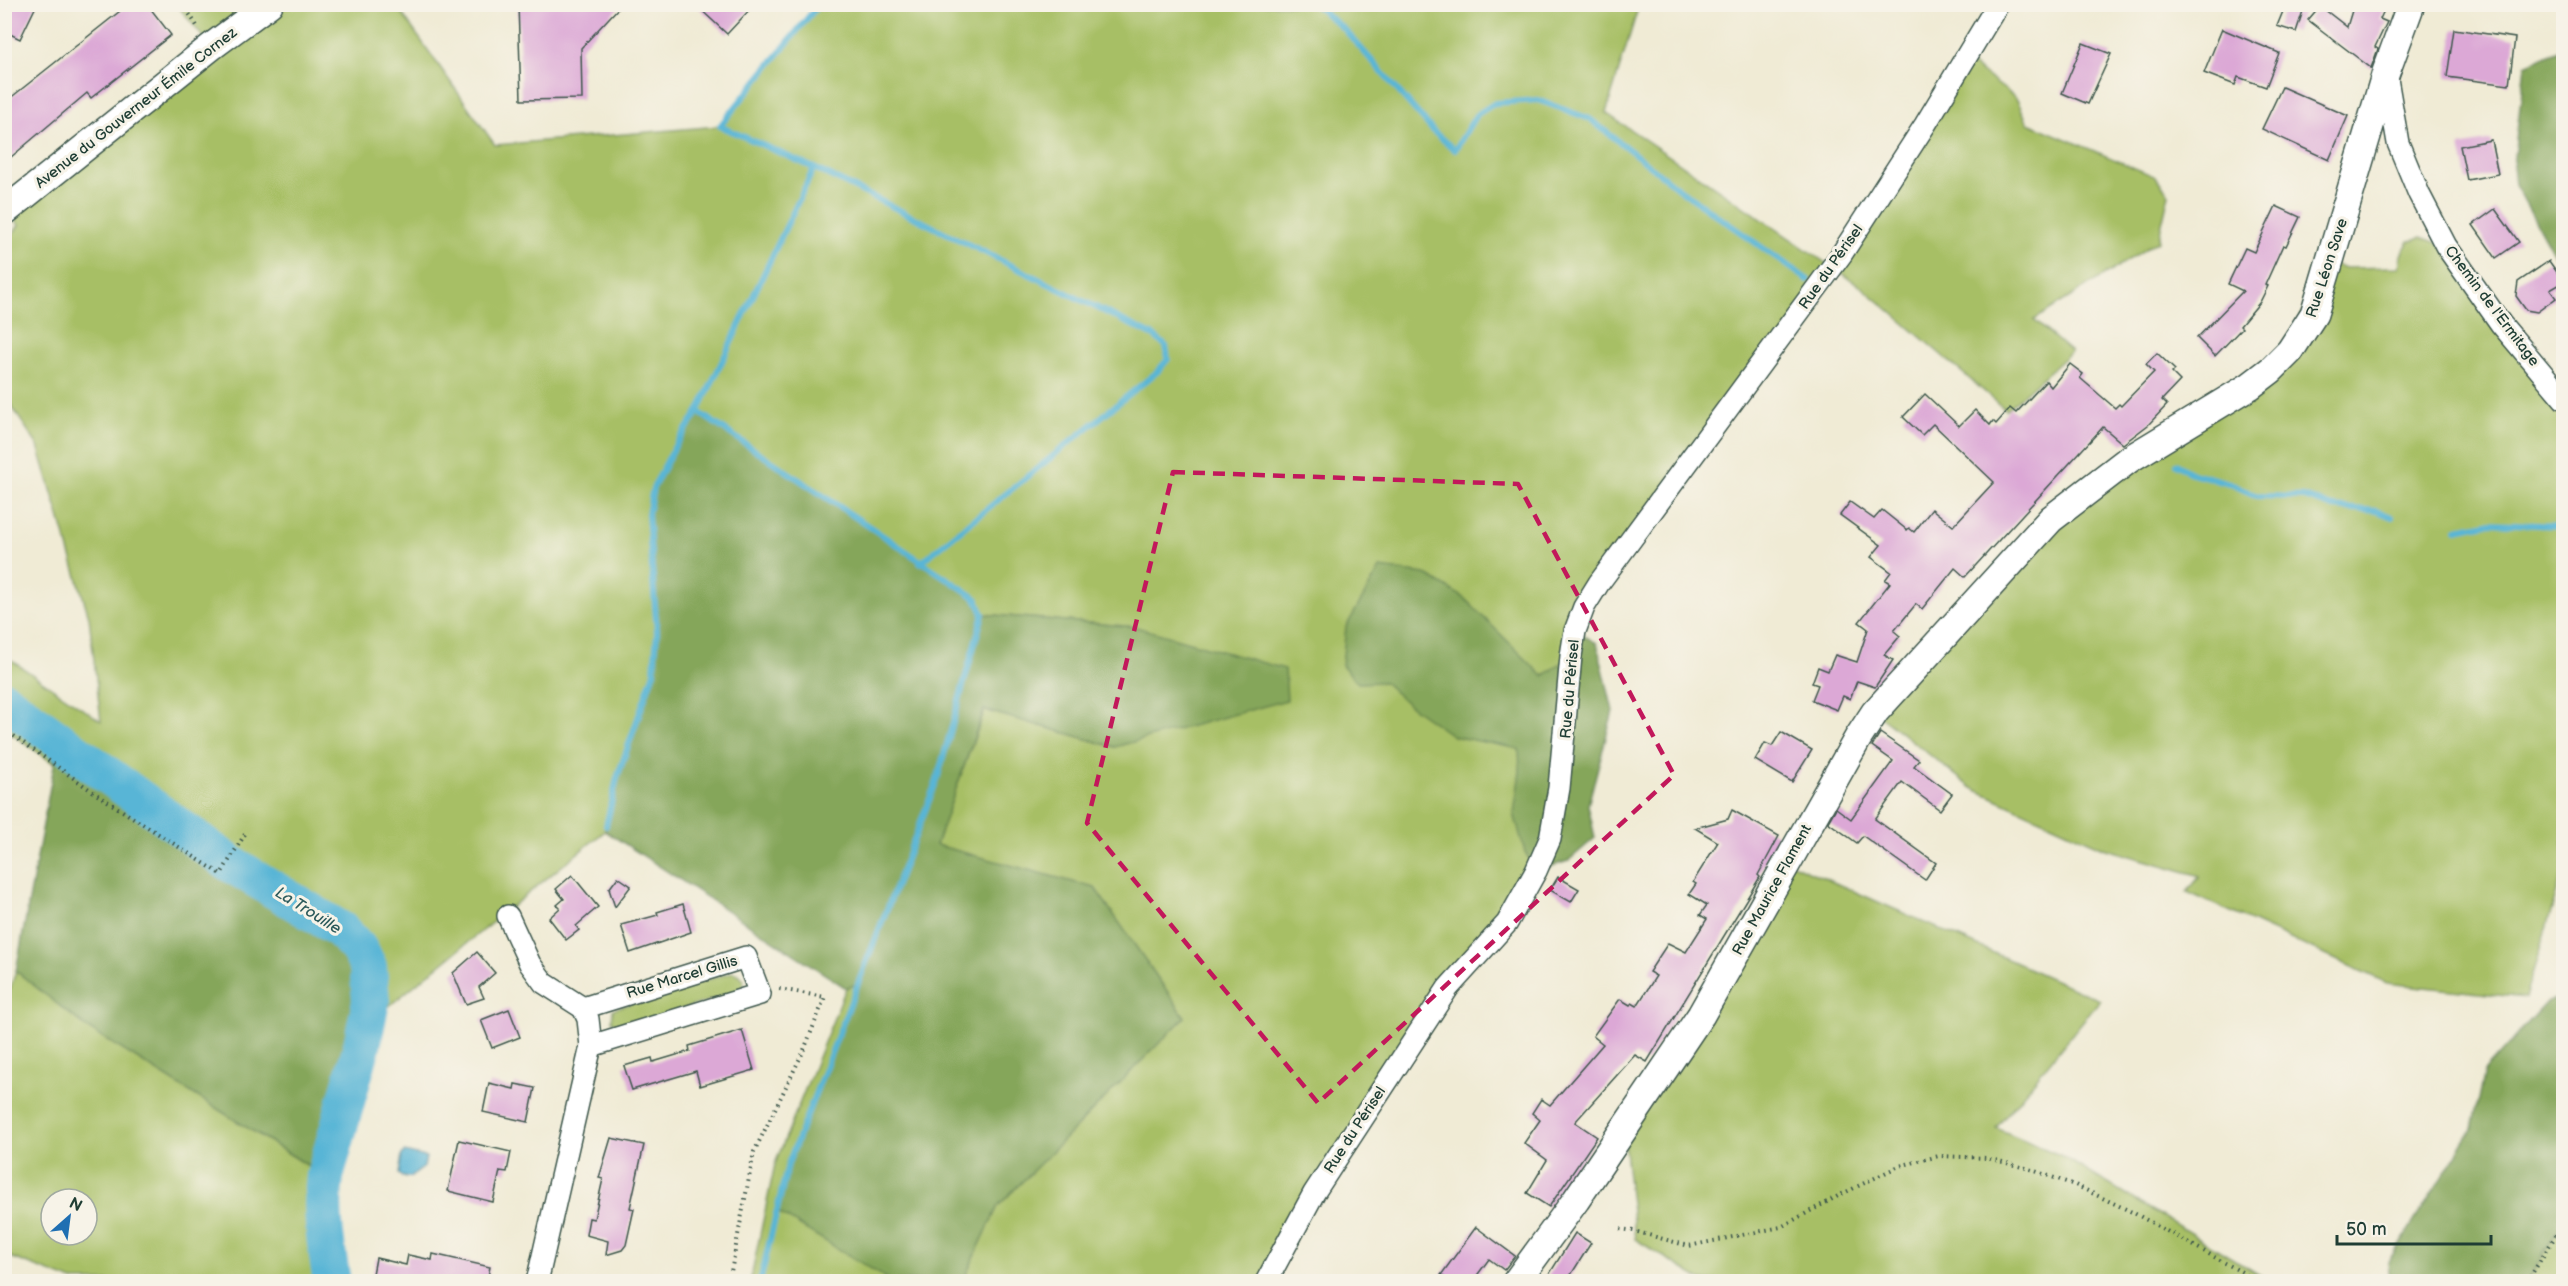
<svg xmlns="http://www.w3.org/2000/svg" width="2568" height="1286" font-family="'Balsamiq Sans',sans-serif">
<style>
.green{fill:#a7bf65;stroke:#637e4c;stroke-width:1.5;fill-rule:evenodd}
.forest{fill:#85a65a;stroke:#527247;stroke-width:1.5}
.water{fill:#58b5d6;stroke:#3c7985;stroke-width:1.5}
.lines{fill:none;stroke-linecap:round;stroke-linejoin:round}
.stream{stroke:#58b5d6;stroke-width:6}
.river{stroke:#58b5d6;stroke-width:38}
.building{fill:#dca8d6}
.minor-casing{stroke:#3e574c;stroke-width:24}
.tertiary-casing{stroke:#3e574c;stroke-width:30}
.path{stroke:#3e574c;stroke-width:4;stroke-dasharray:1.5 4.5;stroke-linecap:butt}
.minor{stroke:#fff;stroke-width:21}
.tertiary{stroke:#fff;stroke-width:27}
.marked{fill:none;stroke:#c2185b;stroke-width:4.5;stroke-dasharray:12 8;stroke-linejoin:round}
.labels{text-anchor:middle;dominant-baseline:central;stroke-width:6;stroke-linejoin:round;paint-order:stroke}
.street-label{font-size:15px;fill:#1f3d34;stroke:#f7f3e8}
.water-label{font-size:16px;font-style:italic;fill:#2d5b5c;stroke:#f7f3e8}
</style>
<rect width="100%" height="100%" fill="#f7f3e8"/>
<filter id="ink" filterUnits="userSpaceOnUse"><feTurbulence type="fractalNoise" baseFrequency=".0167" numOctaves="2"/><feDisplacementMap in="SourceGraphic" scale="12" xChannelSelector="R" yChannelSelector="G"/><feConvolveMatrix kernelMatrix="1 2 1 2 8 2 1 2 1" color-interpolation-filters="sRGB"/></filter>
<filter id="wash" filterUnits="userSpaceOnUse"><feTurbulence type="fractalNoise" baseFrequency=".008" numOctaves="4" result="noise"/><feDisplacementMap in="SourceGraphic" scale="24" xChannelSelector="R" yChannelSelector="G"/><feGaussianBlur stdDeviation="1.35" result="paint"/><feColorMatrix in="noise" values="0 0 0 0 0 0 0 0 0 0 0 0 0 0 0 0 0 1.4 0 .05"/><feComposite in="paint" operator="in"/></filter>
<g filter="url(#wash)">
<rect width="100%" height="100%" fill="#f0ebd5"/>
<g class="green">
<polygon points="177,5 396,5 495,145 719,126 819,5 1639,5 1606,113 1832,267 1964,59 2016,98 2028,123 2154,176 2169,194 2158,241 2034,320 2071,352 2006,410 1863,288 1833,267 1584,607 1536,871 1448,988 1266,1281 963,1281 998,1206 1185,1017 1094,888 935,845 985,710 1115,747 1136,627 983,614 920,563 698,412 675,446 653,489 648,514 657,632 654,672 617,778 605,831 367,1024 371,1001 341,930 228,862 59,739 53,763 5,729 5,656 101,721 89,617 38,446 5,396 5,246 19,225 8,210 211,47"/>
<polygon points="2421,237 2446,246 2563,399 2563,872 2525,998 2387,983 2187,892 2200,876 2106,849 1972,788 1875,712 2051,519 2271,370 2330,263 2346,268 2399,267 2401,255 2409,241"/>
<polygon points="1788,862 2100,1000 1996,1128 2062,1156 2270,1281 1703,1281 1635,1239 1623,1132"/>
<path d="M16 971 86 1027 315 1170 311 1224 320 1281H73L5 1255 4 1017 9 1019 7 998ZM51 1199H87V1235H51Z"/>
<polygon points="733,972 740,975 744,981 741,991 621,1028 612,1021 613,1009"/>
<polygon points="858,983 788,1164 777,1211 891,1281 750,1282 775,1164 846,988"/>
<polygon points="2563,1222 2563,1281 2527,1281"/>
</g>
<g class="forest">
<polygon points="2563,48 2563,264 2558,262 2515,184 2513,165 2525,65"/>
<polygon points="698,412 976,598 983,614 1136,627 1285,669 1287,700 1115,747 984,710 936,845 1095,888 1185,1017 998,1206 963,1281 891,1281 777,1212 788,1164 858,984 846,988 605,831 617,778 654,672 656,641 655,603 648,514 653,489 675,446"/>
<polygon points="1380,568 1425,574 1463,597 1543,676 1571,656 1575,631 1597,643 1613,711 1588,805 1595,838 1568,861 1536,871 1525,852 1514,814 1520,771 1519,749 1453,736 1409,705 1384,682 1358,683 1342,665 1346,627"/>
<polygon points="59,738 228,862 341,930 358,948 368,966 371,1001 362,1045 325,1176 86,1027 16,971"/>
<polygon points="2563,997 2563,1222 2527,1281 2390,1281 2388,1263 2472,1129 2484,1071 2548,1001"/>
</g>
<g class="water">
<polygon points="404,1152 426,1157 424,1167 411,1177 402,1177 399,1174 402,1155"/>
<polygon points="311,1224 335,1228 341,1281 320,1281"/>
</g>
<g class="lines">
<g class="stream">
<polyline points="1314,4 1345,30 1434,132 1455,150 1476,115 1495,103 1538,100 1590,119 1678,188 1808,280"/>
<polyline points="814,168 1154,336 1166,346 1168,359 1157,372 920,563"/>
<polyline points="698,412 976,598 983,614 937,780 788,1164 760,1282"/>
<polyline points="2176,464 2189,472 2229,483 2257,496 2304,497 2333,507 2377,511 2392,517"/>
<polyline points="2457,529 2487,523 2564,526"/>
<polyline points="606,826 617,778 654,672 657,632 648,514 653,488 675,446 698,412 814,168 720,126 819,4"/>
</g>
<path class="river" d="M4 700 228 862 341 930 358 948 368 966 371 1001 362 1045 325 1176C320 1212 326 1246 332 1282"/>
</g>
<g id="blocks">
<g class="building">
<polygon points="7,4 37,4 20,39 4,31 4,11"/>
<polygon points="129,4 147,4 171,35 91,98 87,93 4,163 4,103"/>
<polygon points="518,4 622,4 581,48 582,99 521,100"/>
<polygon points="695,4 755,4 727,34"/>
<polygon points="2286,4 2303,11 2296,32 2277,26"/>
<polygon points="2354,4 2387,4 2380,19 2387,22 2375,47 2378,49 2371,68 2308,20 2320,6 2347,27"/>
<polygon points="2222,29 2279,53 2266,87 2238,77 2235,85 2204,73"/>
<polygon points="2454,29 2515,38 2509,85 2447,77"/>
<polygon points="2083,43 2111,54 2088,104 2062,93"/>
<polygon points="2282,87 2348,116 2329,160 2262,129"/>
<polygon points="2491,140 2498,174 2467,180 2460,146"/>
<polygon points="2276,206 2300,217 2286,246 2283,245 2265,285 2268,286 2260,302 2240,326 2242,328 2215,356 2197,338 2243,291 2228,284 2245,248 2254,252"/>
<polygon points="2495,209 2519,242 2496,258 2473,225"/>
<polygon points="2549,261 2564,282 2550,290 2556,298 2537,312 2526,310 2516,296 2518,282"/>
<polygon points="2157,353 2175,370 2172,373 2180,381 2162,400 2167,405 2148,425 2123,444 2103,427 1965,577 1955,568 1922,609 1916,604 1894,631 1900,636 1884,655 1893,660 1875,687 1857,681 1850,699 1843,696 1837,710 1812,700 1818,685 1812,683 1818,667 1828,671 1835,655 1857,662 1868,629 1859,622 1890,583 1885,580 1891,572 1871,557 1881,545 1840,515 1850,502 1874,519 1882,510 1907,530 1909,528 1914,532 1932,509 1953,526 1994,482 1933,424 1922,435 1903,417 1925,394 1959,426 1975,410 1990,425 1993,421 1996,424 2010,408 2016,413 2046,381 2051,387 2070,364 2083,374 2080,378 2115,408 2119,404 2121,406 2154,372 2146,364"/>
<polygon points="1781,732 1812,750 1792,782 1755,760 1765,743 1772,746"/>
<polygon points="1880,733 1919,760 1914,766 1952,794 1940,810 1902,782 1875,819 1936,863 1925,880 1863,836 1857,843 1828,822 1836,808 1851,819 1893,761 1872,746"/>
<polygon points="1732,810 1779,836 1758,875 1760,877 1647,1062 1635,1055 1575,1122 1597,1137 1549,1207 1527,1193 1547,1160 1524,1143 1540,1120 1532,1113 1541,1099 1550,1105 1603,1044 1593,1036 1620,999 1630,1005 1632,1003 1637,1006 1656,976 1649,972 1668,943 1686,952 1707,919 1700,915 1707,905 1689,894 1696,884 1693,882 1718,842 1695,828 1728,819"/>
<polygon points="572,875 598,907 576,926 579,930 566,940 549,918 560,908 557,905 564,899 556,889"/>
<polygon points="618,877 631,886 615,907 609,889"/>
<polygon points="1558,877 1579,889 1571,902 1550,890"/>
<polygon points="683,904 691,932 630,953 621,925 658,915 657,912"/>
<polygon points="477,952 495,973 479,987 484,998 466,1004 453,973"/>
<polygon points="509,1009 520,1037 492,1048 481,1020"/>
<polygon points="742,1030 754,1070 700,1086 696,1071 632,1090 624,1066 652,1058 653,1062 690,1051 689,1046"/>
<polygon points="489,1083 514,1089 515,1084 535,1088 528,1122 483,1112"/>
<polygon points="611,1138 644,1145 630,1208 634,1209 626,1245 622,1250 606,1255 608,1241 586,1235 589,1218 594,1219 603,1179 599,1178"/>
<polygon points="459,1140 511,1152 507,1172 500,1171 493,1202 448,1191"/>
<polygon points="1476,1227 1515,1256 1504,1270 1489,1259 1473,1281 1450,1281 1441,1275"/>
<polygon points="1575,1233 1591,1243 1584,1254 1567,1281 1545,1281"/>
<polygon points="433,1254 490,1267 487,1281 403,1281 373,1274 376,1258 406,1265 408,1255 432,1260"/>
</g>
</g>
</g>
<g filter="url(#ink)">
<use href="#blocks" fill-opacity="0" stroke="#3e574c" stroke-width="1.5"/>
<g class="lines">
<g class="minor-casing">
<g id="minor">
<polyline points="2386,73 2398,143 2419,194 2446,246 2501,324 2564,399"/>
<polyline points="508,916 530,964 544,983 583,1008 588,1019 591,1046 537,1282"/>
<polyline points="583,1008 746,957 760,994 591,1046"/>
<polyline points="1266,1282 1314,1193 1448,988 1507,923 1536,871 1550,839 1559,788 1571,656 1575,631 1584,607 1599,583 1841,255 1925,125 1998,4"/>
</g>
</g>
<g class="tertiary-casing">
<g id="tertiary">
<polyline points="4,212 211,47 269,4"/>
<polyline points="1516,1282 1576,1200 1701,1015 1858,738 1875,712 2051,519 2128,460 2250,386 2271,370 2290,351 2314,314 2386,72 2411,4"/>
</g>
</g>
<g class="path">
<polyline points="183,4 199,29"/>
<polyline points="194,4 215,7 218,4"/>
<polyline points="4,729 96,794 221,874 245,834"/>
<polyline points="1620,1229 1634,1231 1689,1246 1781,1227 1838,1196 1899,1166 1939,1156 1987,1158 2026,1168 2075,1185 2132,1212 2260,1282"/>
<polyline points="729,1282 754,1152 804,1050 825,997 779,989"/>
<polyline points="2527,1282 2564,1222"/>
</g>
<use href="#minor" class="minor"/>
<use href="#tertiary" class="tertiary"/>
</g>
</g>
<path class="marked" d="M1173 472 1518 484 1674 775 1318 1103 1087 823Z"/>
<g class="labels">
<g class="street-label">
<text transform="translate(136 108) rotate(-38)">Avenue du Gouverneur Émile Cornez</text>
<text transform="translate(1831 267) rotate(-55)">Rue du Périsel</text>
<text transform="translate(2327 268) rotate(-72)">Rue Léon Save</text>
<text transform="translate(2492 306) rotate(53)">Chemin de l'Ermitage</text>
<text transform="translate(1570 689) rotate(-85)">Rue du Périsel</text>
<text transform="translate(1772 890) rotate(-61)">Rue Maurice Flament</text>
<text transform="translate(682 977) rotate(-17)">Rue Marcel Gillis</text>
<text transform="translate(1355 1130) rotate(-57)">Rue du Périsel</text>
</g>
<g class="water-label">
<text transform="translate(308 911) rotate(32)">La Trouille</text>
</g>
</g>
<rect width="2568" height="1286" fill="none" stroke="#f7f3e8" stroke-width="24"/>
<g transform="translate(69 1217) rotate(28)"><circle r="28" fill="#f7f3e8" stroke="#a1aaa0" stroke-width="1.5"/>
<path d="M0-4.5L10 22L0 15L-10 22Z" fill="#1f6fb2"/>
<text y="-9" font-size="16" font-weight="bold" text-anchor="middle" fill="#1f3d34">N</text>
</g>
<path d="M2337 1235v9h154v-9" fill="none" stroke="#1f3d34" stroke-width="3"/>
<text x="2346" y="1235" font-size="18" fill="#1f3d34" stroke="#f7f3e8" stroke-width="4.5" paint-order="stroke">50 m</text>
</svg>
